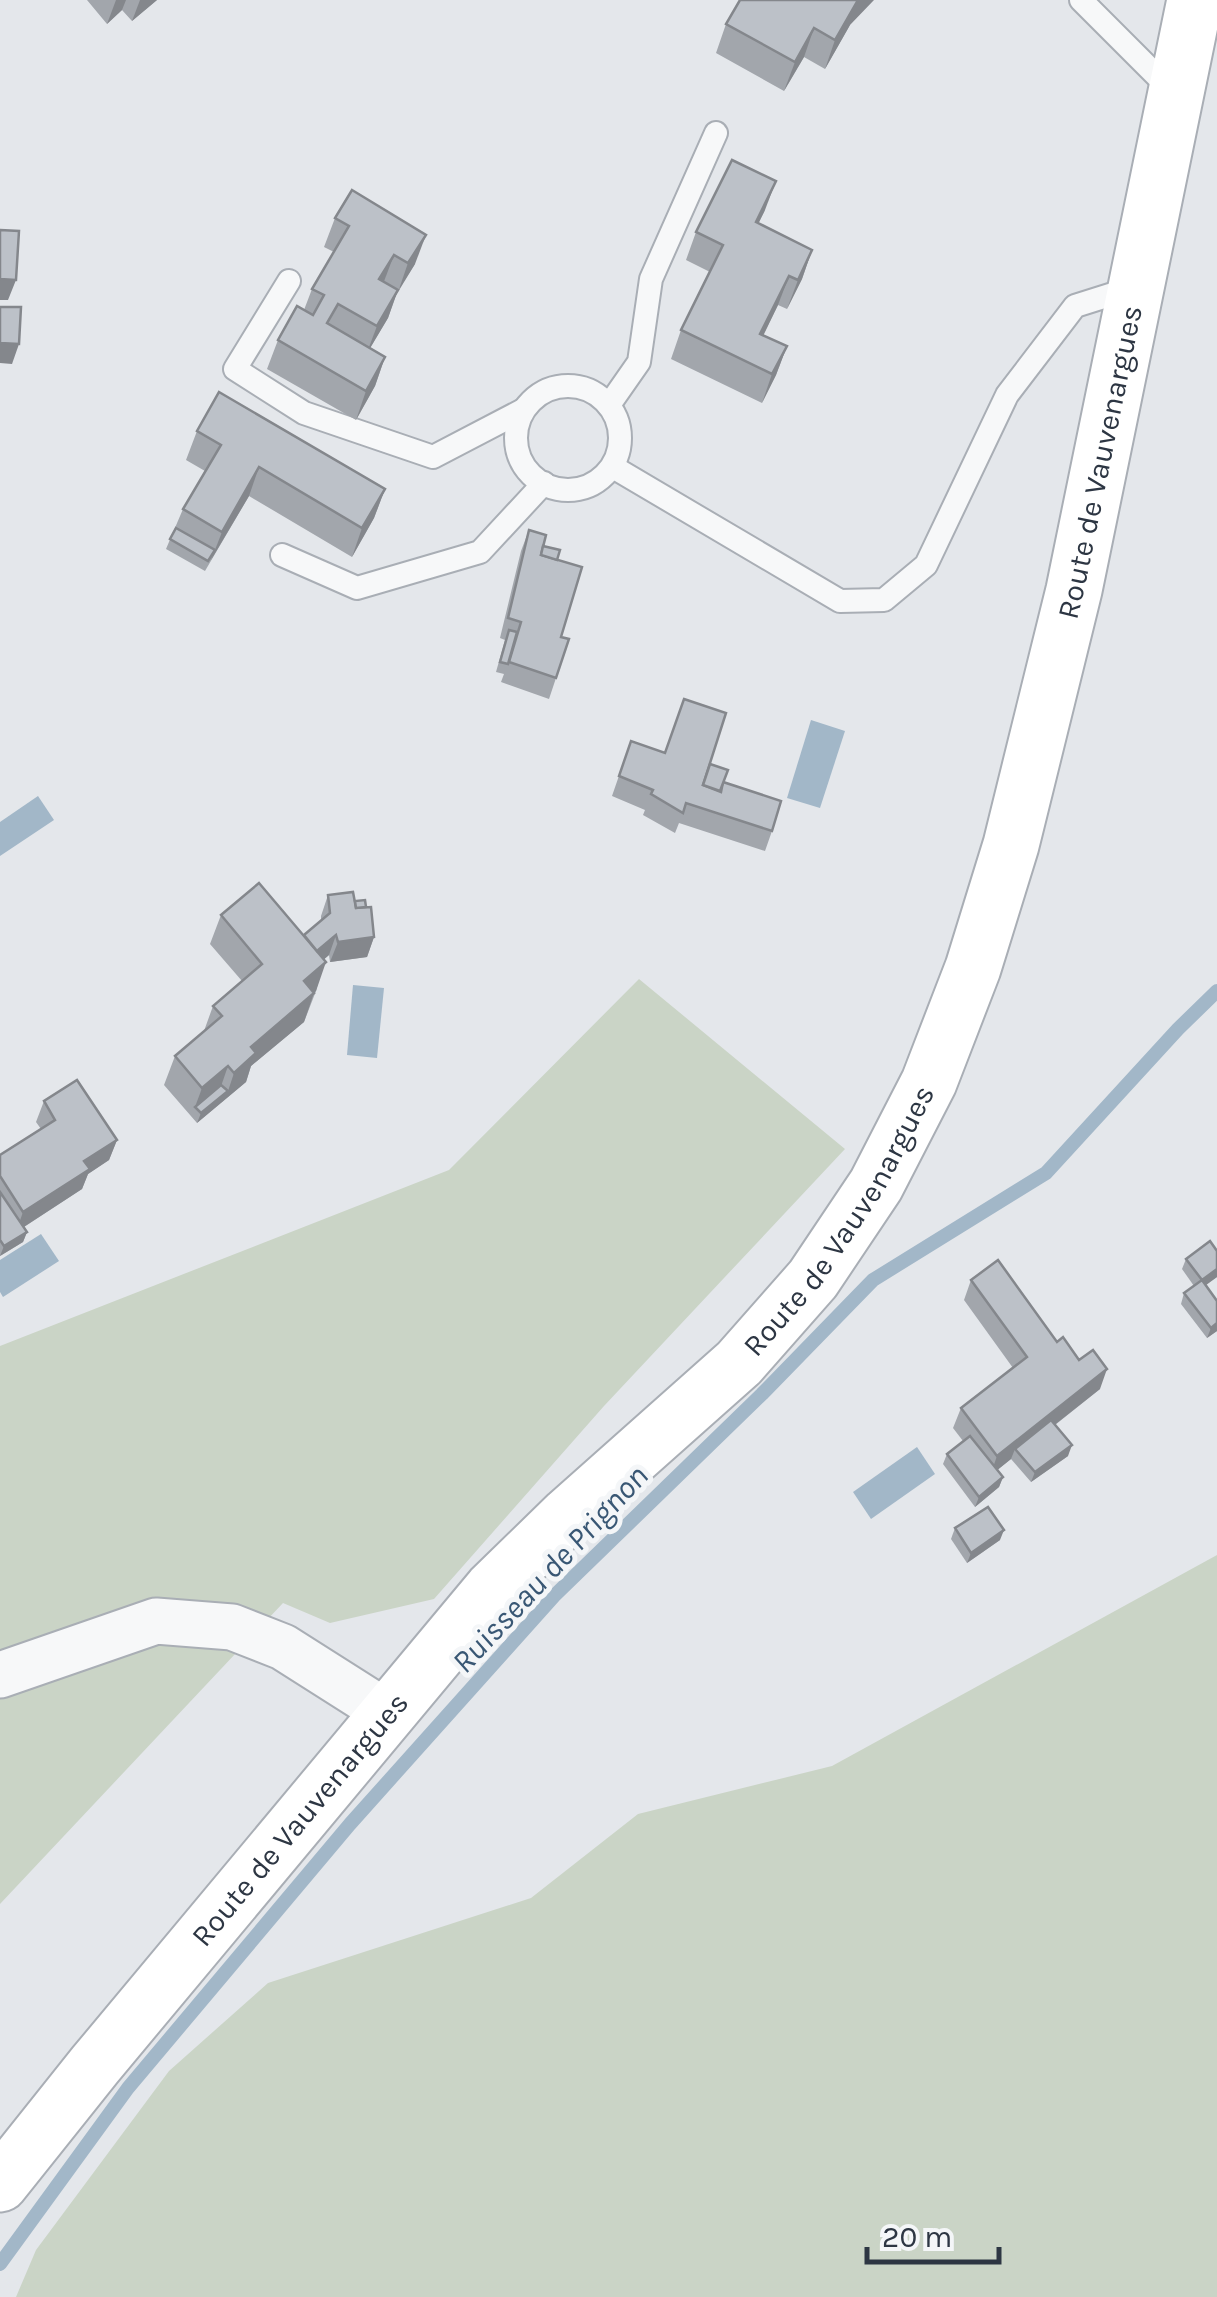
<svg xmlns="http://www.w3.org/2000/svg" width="1217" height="2297" font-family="Karla,sans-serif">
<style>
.green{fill:#cad4c6}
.water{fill:#a2b7c8}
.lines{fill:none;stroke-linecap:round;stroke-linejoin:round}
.stream{stroke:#a2b7c8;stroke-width:14}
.lane-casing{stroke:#a9aeb5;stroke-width:26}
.street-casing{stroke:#a9aeb5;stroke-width:49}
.secondary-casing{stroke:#a9aeb5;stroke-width:59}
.lane{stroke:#f7f8f9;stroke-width:22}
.street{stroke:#f7f8f9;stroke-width:45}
.secondary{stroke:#fff;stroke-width:55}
.wall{fill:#a2a6ac}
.shaded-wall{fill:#84878c}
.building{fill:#bcc1c8;stroke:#84878c;stroke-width:2.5}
.labels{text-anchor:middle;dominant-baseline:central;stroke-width:10;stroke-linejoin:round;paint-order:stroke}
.street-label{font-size:30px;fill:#2d3643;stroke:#f4f6f8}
.water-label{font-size:32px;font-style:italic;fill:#395774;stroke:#f4f6f8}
</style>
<rect width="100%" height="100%" fill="#e4e7eb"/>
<g class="green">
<polygon points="639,979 845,1149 604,1406 434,1599 330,1623 283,1603 0,1904 0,1346 449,1170"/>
<polygon points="1217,1555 1217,2297 16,2297 36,2250 169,2071 268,1983 531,1898 638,1814 832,1766"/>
</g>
<g class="water">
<polygon points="811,720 845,731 820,808 787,798"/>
<polygon points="38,796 54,820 0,856 0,822"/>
<polygon points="353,985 384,988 377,1058 347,1055"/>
<polygon points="41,1234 59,1261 3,1297 0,1292 0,1260"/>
<polygon points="917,1447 935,1474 871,1519 853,1492"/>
</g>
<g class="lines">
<polyline class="stream" points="0,2264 128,2088 350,1824 554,1596 762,1394 873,1280 1046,1173 1178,1029 1217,991"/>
<g class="lane-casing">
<g id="lane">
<polyline points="1081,0 1173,92"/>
<polyline points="289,281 235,369 304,413 433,457 523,410"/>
<circle cx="568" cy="438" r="52"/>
<polyline points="609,405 639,362 651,279 716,133"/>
<polyline points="613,467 840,601 884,600 926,565 1007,395 1075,306 1132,288"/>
<polyline points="282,555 357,588 480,552 544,483"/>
</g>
</g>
<g class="street-casing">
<polyline id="street" points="0,1675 156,1621 232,1627 283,1647 387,1713"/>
</g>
<g class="secondary-casing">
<g id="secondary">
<path id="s1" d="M0 2184 95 2065 492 1589 568 1515 739 1363 813 1279 876 1185 929 1082 973 968 1011 845 1074 590 1195 0"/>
</g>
</g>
<use href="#lane" class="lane"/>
<use href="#street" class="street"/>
<use href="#secondary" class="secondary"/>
</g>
<g class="wall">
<polygon points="87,0 157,0 132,21 122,10 107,24"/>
<polygon points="726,24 850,25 825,69 804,57 784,91 716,53"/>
<polygon points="765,210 758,224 812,250 802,279 787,309 778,305 763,335 787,346 776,375 762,403 671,359 681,330 710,272 686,260 696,232"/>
<polygon points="335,218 415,264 397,292 388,318 370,348 385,357 375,386 356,420 267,369 278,340 304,310 312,289 334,252 324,247"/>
<polygon points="197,431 385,489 374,518 352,557 249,496 205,571 166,549 183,509 205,471 186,460"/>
<polygon points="529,530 557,560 561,637 556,678 549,699 501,682 504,674 496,672 505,640 500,638 521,551"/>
<polygon points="631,741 665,753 710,764 723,782 772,831 765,851 679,823 675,833 643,815 645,810 612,796"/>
<polygon points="328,895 355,901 374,937 367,957 330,962 329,955 324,959 316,991 304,1022 251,1066 246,1082 197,1123 164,1085 175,1056 204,1031 213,1006 242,981 210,944 221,915 304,935 321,921 321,916"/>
<polygon points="44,1101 117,1140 109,1160 88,1174 82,1189 24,1227 27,1232 23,1242 0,1256 0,1155 41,1129 36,1122"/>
<polygon points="1186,1259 1217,1277 1205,1285 1217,1331 1207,1338 1181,1304 1184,1293 1194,1286 1182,1269"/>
<polygon points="971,1280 1057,1342 1100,1389 1055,1425 1068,1456 1031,1482 1011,1459 997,1470 1003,1477 999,1487 975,1507 943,1464 947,1454 963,1441 953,1428 961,1408 1013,1368 964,1300"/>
<polygon points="955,1528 1000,1540 967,1563 951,1539"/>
</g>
<g class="shaded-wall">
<polygon points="116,0 126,0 122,10 107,24"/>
<polygon points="140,0 157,0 132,21"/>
<polygon points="858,0 874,0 850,25 825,69 835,40"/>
<polygon points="814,28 804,57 784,91 795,62"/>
<polygon points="776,181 765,210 745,251 756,222"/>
<polygon points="426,235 415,264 398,292 408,263"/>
<polygon points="812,250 802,279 787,309 798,280"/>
<polygon points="394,255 383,284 379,279"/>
<polygon points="789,276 778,305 750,363 760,334"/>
<polygon points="0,279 16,280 8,300 0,300"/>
<polygon points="398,290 388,318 366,355 377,326"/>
<polygon points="0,343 19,344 12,364 0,363"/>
<polygon points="787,346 776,375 762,403 772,374"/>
<polygon points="385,357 375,386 356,420 366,391"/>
<polygon points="259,467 249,496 211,560 222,532"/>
<polygon points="385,489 374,518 352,557 362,528"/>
<polygon points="336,935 329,955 304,977 311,956"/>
<polygon points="374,937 367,957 330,962 338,942"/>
<polygon points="326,962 316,991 293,1010 304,981"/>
<polygon points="314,993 304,1022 251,1066 246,1082 197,1123 201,1113 228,1091 234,1073 251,1047"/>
<polygon points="228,1066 218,1095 195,1107 202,1088"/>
<polygon points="117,1140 109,1160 88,1174 82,1189 16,1232 23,1212 84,1161"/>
<polygon points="27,1232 23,1242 0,1256 4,1246"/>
<polygon points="1217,1269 1217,1277 1198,1291 1202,1280"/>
<polygon points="1217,1323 1217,1331 1207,1338 1211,1328"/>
<polygon points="1107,1369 1100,1389 1019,1453 1015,1449 1011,1459 990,1476 997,1456"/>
<polygon points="1072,1445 1068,1456 1031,1482 1035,1472"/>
<polygon points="1003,1477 999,1487 975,1507 979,1497"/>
<polygon points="1004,1530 1000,1540 967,1563 971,1553"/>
</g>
<g class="building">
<polygon points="740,0 858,0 835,40 814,28 795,62 726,24"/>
<polygon points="732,160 776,181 756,222 812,250 798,280 789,276 760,334 787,346 772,374 681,330 723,245 696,232"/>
<polygon points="352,190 426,235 408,263 394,255 379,279 398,290 377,326 338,304 327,323 385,357 366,391 278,340 297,306 313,315 324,295 312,289 349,226 335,218"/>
<polygon points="0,230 19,231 16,280 0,279"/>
<polygon points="0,307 21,307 19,344 0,343"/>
<polygon points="219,392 385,489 362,528 259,467 222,532 183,509 221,445 197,431"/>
<polygon points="176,528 215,550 208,561 170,539"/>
<polygon points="529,530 546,535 541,555 582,567 561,637 569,639 556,678 509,662 521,622 508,618"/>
<polygon points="543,546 560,550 557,560 541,555"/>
<polygon points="509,630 517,632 508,664 500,662"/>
<polygon points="684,699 726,713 703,785 721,792 723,782 781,801 772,831 686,803 683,813 651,794 653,790 619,776 631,741 665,753"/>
<polygon points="710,764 728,770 720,791 703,785"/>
<polygon points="259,883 326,962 304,981 314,993 251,1047 256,1053 234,1073 228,1066 202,1088 175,1056 222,1016 213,1006 262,964 221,915"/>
<polygon points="353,892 356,908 371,907 374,937 338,942 336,935 317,951 304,935 330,913 328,895"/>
<polygon points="365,900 366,907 356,908 355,901"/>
<polygon points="77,1080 117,1140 84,1161 90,1169 23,1212 0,1176 0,1155 55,1120 44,1101"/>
<polygon points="221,1085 228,1091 201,1113 195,1107"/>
<polygon points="0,1192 27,1232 4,1246 0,1240"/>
<polygon points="1210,1241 1217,1251 1217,1269 1202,1280 1217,1301 1217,1323 1211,1328 1184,1293 1202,1280 1186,1259"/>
<polygon points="998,1260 1057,1342 1063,1337 1079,1360 1093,1350 1107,1369 997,1456 961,1408 1027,1357 971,1280"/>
<polygon points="1051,1420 1072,1445 1035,1472 1015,1449"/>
<polygon points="970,1436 1003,1477 979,1497 947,1454"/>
<polygon points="988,1507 1004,1530 971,1553 955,1528"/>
</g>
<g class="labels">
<g class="street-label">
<text stroke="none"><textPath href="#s1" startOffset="2092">Route de Vauvenargues</textPath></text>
<text stroke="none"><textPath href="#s1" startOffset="1282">Route de Vauvenargues</textPath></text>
<text stroke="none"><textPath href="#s1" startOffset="472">Route de Vauvenargues</textPath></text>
</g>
<g class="water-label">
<text transform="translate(550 1569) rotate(-47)">Ruisseau de Prignon</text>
</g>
</g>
<path d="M867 2247v15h132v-15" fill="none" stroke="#2d3643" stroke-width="5"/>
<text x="882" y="2247" font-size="30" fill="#2d3643" stroke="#f4f6f8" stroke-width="8" paint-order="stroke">20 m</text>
</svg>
